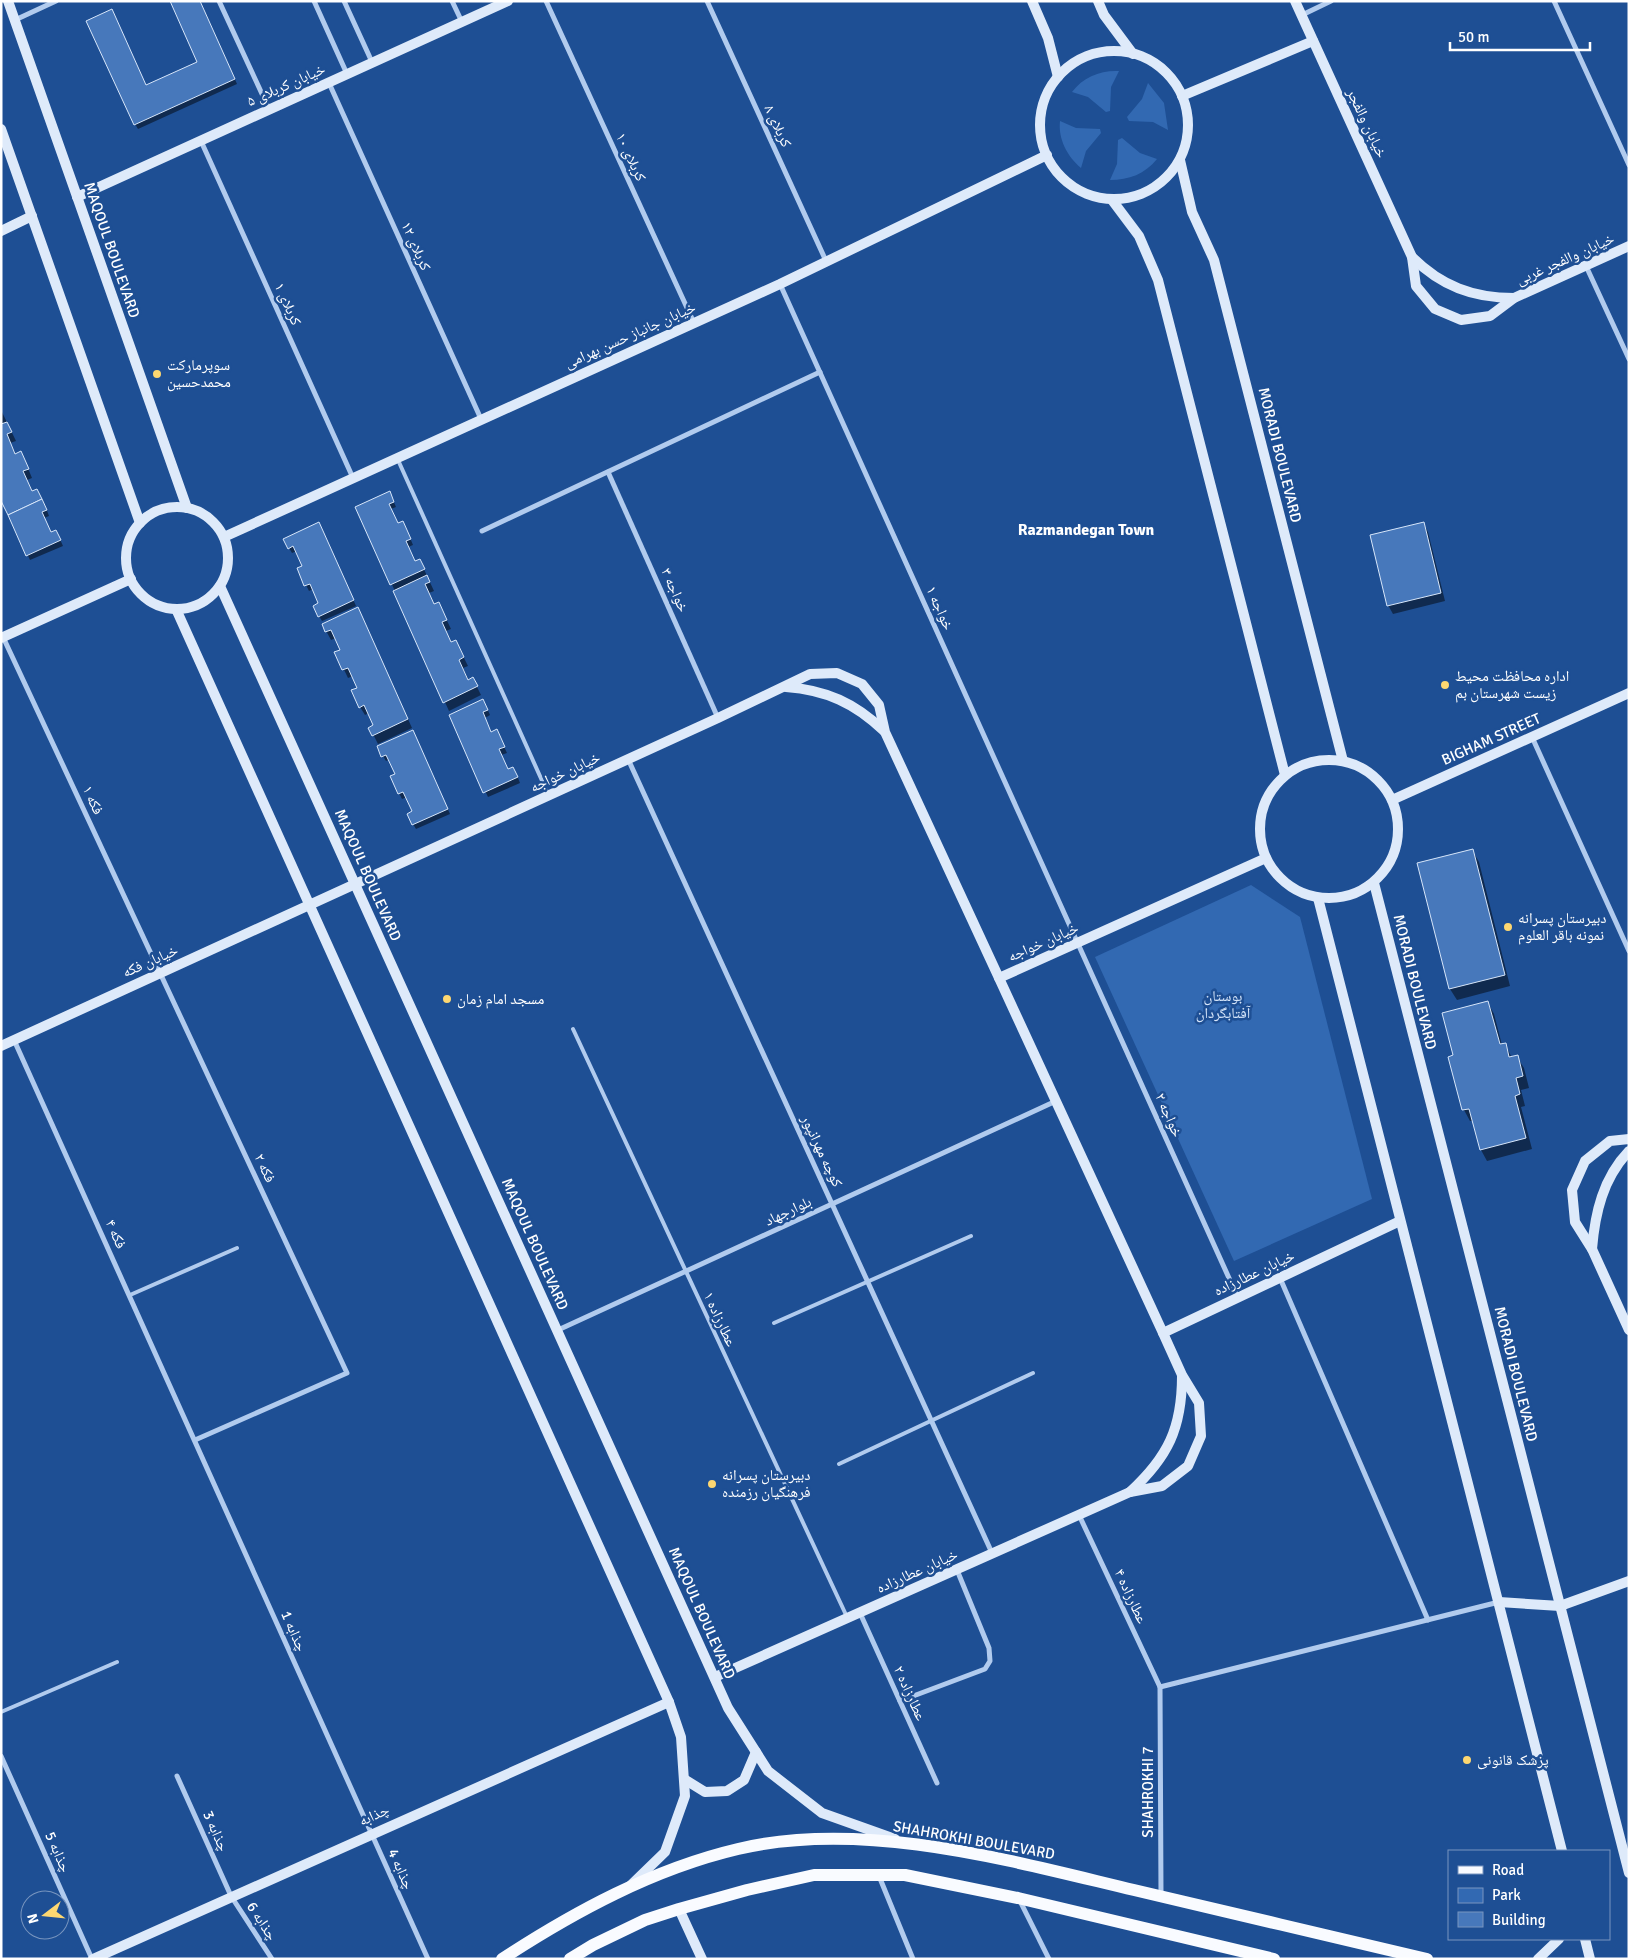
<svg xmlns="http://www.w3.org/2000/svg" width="1630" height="1960" font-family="Signika,'Noto Naskh Arabic',sans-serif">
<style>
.green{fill:#3269b2}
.shadow{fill:#0007}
.building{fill:#4778bb;stroke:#d7e6fa}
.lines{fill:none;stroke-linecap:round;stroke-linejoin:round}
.lane{stroke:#b1cbee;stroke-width:4}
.street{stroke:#b1cbee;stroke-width:5}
.secondary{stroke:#deeafa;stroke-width:10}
.primary{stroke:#f9fbff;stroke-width:12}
.poi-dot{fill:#fdd771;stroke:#1e4f94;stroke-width:2}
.labels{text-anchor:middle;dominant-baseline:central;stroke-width:5;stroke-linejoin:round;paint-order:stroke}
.street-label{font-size:15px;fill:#fff;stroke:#1e4f94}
.poi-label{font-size:15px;fill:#fff;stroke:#1e4f94;text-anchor:start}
.park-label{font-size:15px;fill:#d7e6fa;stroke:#1e4f94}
.neighbourhood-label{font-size:16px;font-weight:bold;fill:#fff;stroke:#1e4f94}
</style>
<rect width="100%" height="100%" fill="#1e4f94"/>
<g class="green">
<path d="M1119 71 1111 87 1110 111 1106 112 1088 97 1072 92C1083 77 1101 70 1119 71Z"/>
<polygon points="1148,83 1164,103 1168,130 1153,122 1129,121 1127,117 1142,99"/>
<path d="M1060 121 1076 128 1100 129 1101 133 1086 151 1081 168C1067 156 1058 139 1060 121Z"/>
<path d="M1122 138 1140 153 1157 159C1145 174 1129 180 1110 180L1117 164 1118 140Z"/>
<polygon points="1251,885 1300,917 1372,1199 1234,1261 1095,957"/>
</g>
<g class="shadow">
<polygon points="200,1 237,84 138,129 135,124 146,86 199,63"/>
<polygon points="1,410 16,441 10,443 16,455 25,461 32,478 27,480 33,492 42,499 46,508 49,516 44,518 51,533 59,537 63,546 30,560 1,498"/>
<polygon points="392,498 396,507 391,509 398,525 406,528 413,545 408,547 415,562 422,565 434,591 429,593 435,606 439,604 451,629 446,631 452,643 456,642 468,666 463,668 469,681 473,679 481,695 449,711 357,507"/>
<polygon points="1424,524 1428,532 1445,601 1393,614 1388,605"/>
<polygon points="322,529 356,606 322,621 319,616 320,604 313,589 309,591 306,585 303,567 297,551 292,553 289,548"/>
<polygon points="362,617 412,728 378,744 370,728 375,726 369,713 365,715 360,707 358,689 353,676 348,678 336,653 341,651 336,638 331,640 323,625"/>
<polygon points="486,706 490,715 485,718 491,733 499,736 507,753 501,755 508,770 516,773 520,783 488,797 450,715"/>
<polygon points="415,737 450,814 416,829 413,824 414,812 407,797 402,799 399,793 397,775 390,759 386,761 383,756"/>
<polygon points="1472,850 1479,862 1510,986 1457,1000 1450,989"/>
<polygon points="1488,1003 1494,1014 1502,1045 1505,1044 1512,1058 1517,1057 1524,1068 1529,1088 1521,1090 1525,1106 1521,1107 1532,1149 1487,1161 1481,1150 1473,1121 1470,1121 1464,1110 1450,1057 1455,1056"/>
</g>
<g class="building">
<polygon points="170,1 200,1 235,79 134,125 86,21 112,9 146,85 197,62"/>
<polygon points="7,422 12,432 7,434 15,454 21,451 29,469 23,471 32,491 37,489 42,499 8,515 1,501 1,424"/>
<polygon points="390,491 394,502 389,504 398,523 403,521 411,539 406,541 415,561 420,559 425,569 390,585 355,507"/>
<polygon points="42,499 47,510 42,512 51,532 56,530 61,540 26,556 8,515"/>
<polygon points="319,522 354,600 318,617 313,606 318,603 310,584 304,586 297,568 302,566 293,546 288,549 283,539"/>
<polygon points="1424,522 1441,593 1387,606 1370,535"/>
<polygon points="427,575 430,582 425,584 434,604 439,602 447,620 442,622 451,642 456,640 464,657 459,660 468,680 473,677 478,686 443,703 393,591"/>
<polygon points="358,607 408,719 372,736 368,728 373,725 364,705 359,708 351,690 357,688 348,668 342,670 334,652 340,650 331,630 325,632 322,624"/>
<polygon points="483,699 488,710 483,712 491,732 497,729 505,747 499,749 508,769 513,767 518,777 483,793 449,715"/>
<polygon points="413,730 448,809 412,825 407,814 412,811 403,792 398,794 390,776 395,774 386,755 381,757 377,746"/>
<polygon points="1473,849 1505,975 1449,989 1417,863"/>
<polygon points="1488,1001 1500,1044 1506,1043 1509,1057 1518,1055 1523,1076 1516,1078 1520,1094 1515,1096 1526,1138 1480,1150 1469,1109 1462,1110 1448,1057 1453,1055 1442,1013"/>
</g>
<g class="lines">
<g class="lane">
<polyline points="398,460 548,794"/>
<polyline points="573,1029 847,1617"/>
<polyline points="130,1295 237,1248"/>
<polyline points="774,1323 971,1236"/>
<polyline points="839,1464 1033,1373"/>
<polyline points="1,1712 117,1662"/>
</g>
<g class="street">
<polyline points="219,1 269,109"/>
<polyline points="314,1 347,74"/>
<polyline points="344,1 372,62"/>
<polyline points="452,1 462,22"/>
<polyline points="546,1 694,323"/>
<polyline points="707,1 826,261"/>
<polyline points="1554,1 1629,165"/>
<polyline points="1302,15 1331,1"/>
<polyline points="15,20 56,1"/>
<polyline points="329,83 481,419"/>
<polyline points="201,141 353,478"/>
<polyline points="1586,266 1629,359"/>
<polyline points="780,284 1238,1298"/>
<polyline points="608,472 718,718"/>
<polyline points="482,531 820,372"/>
<polyline points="3,637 347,1373 195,1440"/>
<polyline points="1532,737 1629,951"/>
<polyline points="628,759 992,1553"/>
<polyline points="14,1040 428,1959"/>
<polyline points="1280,1278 1428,1620"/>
<polyline points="558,1330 1056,1101"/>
<polyline points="1079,1515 1160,1687 1161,1895"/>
<polyline points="860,1613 937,1783"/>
<polyline points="1160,1687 1499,1602"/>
<polyline points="900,1701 985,1669 990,1661 989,1648 957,1570"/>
<polyline points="1,1756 92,1959"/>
<polyline points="177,1776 231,1896 272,1959"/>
<polyline points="879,1876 913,1959"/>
<polyline points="1019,1899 1049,1959"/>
</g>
<g class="secondary">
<polyline points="8,1 187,508"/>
<polyline points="1032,1 1048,38 1058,77"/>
<polyline points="1098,1 1104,15 1133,54"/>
<polyline points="1295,1 1412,257 1416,286 1435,309 1461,320 1490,316 1514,298 1629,246"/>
<circle cx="1114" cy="125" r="74"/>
<polyline points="1182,96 1313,41"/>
<polyline points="1,129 140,523"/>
<polyline points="1180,160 1192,212 1214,260 1343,761"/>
<polyline points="77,197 508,1"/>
<polyline points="1112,200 1139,236 1158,280 1285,775"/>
<polyline points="1,231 32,216"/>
<path d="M1412 257C1441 286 1473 298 1514 298"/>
<circle cx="177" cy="558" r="51"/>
<polyline points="224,537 780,284 1047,155"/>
<polyline points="220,586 728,1708 768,1771 822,1813 895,1839"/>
<polyline points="176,609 669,1702 681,1737 685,1796 665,1852 631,1885"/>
<polyline points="1,638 131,579"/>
<path d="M786 687C826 690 855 703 884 731"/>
<circle cx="1329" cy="829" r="69"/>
<polyline points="1392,800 1629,693"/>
<polyline points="1374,883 1629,1873"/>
<polyline points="1318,898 1562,1851"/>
<polyline points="999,978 1163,1333"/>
<polyline points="1,1046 718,718 810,674 837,673 862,684 879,705 885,732 999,978 1266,858"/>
<polyline points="1629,1139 1610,1141 1585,1161 1572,1190 1575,1222 1592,1249 1629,1330"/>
<path d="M1592 1249C1595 1213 1603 1178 1629 1151"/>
<path d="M1130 1492C1168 1457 1182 1428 1182 1376"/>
<polyline points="1499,1602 1560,1606 1629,1581"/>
<polyline points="715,1677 1130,1492 1162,1486 1188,1466 1201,1436 1199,1403 1182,1375 1163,1333 1400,1221"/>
<polyline points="684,1779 705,1792 727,1791 744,1780 756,1752"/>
<polyline points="679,1909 702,1959"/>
<polyline points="1585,1939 1590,1959"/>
<polyline points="93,1959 669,1702"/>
<polyline points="1538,1959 1559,1939"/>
</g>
<g class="primary">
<path d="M502 1959C574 1912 653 1869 738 1849 864 1819 1011 1861 1134 1890 1232 1913 1329 1936 1427 1959"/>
<polyline points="570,1959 593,1945 645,1920 679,1909 747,1890 814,1875 905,1875 1018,1898 1274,1959"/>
</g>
</g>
<g class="poi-dot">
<circle cx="157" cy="374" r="5"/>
<circle cx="1445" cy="685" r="5"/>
<circle cx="1508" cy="927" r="5"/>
<circle cx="447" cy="999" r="5"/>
<circle cx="712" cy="1484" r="5"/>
<circle cx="1467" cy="1760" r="5"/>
</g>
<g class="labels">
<g class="street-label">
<text transform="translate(286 85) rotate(-24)">خیابان کربلای ۵</text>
<text transform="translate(1367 123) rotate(65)">خیابان والفجر</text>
<text transform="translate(778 126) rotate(65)">کربلای ۸</text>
<text transform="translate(631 157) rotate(65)">کربلای ۱۰</text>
<text transform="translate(416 246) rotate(66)">کربلای ۱۲</text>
<text transform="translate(112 250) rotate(71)">MAQOUL BOULEVARD</text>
<text transform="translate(1565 259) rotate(-24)">خیابان والفجر غربی</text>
<text transform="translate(288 304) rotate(66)">کربلای ۱</text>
<text transform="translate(630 335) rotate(-24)">خیابان جانباز حسن بهرامی</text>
<text transform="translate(1280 455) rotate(76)">MORADI BOULEVARD</text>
<text transform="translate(675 590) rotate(66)">خواجه ۳</text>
<text transform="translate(940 608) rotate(66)">خواجه ۱</text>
<text transform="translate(1491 739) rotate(-24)">BIGHAM STREET</text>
<text transform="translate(565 772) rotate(-25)">خیابان خواجه</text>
<text transform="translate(93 800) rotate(65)">فکه ۱</text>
<text transform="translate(368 875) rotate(66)">MAQOUL BOULEVARD</text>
<text transform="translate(1043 942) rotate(-24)">خیابان خواجه</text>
<text transform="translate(150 961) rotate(-24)">خیابان فکه</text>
<text transform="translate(1415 982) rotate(76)">MORADI BOULEVARD</text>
<text transform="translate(1169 1115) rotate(66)">خواجه ۲</text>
<text transform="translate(822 1151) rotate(65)">کوچه مهرانپور</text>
<text transform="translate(265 1168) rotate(65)">فکه ۲</text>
<text transform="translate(788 1211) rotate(-25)">بلوارجهاد</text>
<text transform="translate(116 1234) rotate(66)">فکه ۴</text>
<text transform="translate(535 1244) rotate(66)">MAQOUL BOULEVARD</text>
<text transform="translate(1254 1273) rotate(-25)">خیابان عطارزاده</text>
<text transform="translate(720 1319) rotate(65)">عطارزاده ۱</text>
<text transform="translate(1516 1374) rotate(76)">MORADI BOULEVARD</text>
<text transform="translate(917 1571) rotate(-24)">خیابان عطارزاده</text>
<text transform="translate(1131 1596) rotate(65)">عطارزاده ۴</text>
<text transform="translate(702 1613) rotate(66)">MAQOUL BOULEVARD</text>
<text transform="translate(294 1631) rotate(66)">چذابه 1</text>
<text transform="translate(910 1693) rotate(66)">عطارزاده ۲</text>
<text transform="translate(1148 1792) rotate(-90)">SHAHROKHI 7</text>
<text transform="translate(374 1815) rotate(-24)">چذابه</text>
<text transform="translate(216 1831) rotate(66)">چذابه 3</text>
<text transform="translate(974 1840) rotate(10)">SHAHROKHI BOULEVARD</text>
<text transform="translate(58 1852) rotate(66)">چذابه 5</text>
<text transform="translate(401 1869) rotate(66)">چذابه 4</text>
<text transform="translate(262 1921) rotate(57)">چذابه 6</text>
</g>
<g class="poi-label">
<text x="167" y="365">سوپرمارکت<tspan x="167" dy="17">محمدحسین</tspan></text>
<text x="1455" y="676">اداره محافظت محیط<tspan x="1455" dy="17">زیست شهرستان بم</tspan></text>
<text x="1518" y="918">دبیرستان پسرانه<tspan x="1518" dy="17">نمونه باقر العلوم</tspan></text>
<text x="457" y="999">مسجد امام زمان</text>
<text x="722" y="1475">دبیرستان پسرانه<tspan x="722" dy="17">فرهنگیان رزمنده</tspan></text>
<text x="1477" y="1760">پزشک قانونی</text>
</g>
<g class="park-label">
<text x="1223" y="996">بوستان<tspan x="1223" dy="17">آفتابگردان</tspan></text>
</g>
<g class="neighbourhood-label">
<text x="1086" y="530">Razmandegan Town</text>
</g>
</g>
<rect width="1630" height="1960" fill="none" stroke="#ffffff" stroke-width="5"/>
<rect x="1448" y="1850" width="162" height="90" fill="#1e4f94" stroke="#7895bf"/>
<rect x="1458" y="1866" width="25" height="8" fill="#f9fbff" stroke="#7895bf"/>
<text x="1492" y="1875" font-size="15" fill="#ffffff">Road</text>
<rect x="1458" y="1888" width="25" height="15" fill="#3269b2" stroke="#7895bf"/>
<text x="1492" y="1900" font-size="15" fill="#ffffff">Park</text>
<rect x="1458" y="1912" width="25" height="15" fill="#4778bb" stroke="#7895bf"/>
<text x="1492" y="1925" font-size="15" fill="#ffffff">Building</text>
<g transform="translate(45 1915) rotate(254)"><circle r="24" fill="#1e4f94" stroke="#7895bf"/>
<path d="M0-4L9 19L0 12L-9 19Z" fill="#fdd771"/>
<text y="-8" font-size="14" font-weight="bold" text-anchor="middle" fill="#ffffff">N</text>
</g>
<path d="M1450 42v8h140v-8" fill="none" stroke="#ffffff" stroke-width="2.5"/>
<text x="1458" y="42" font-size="15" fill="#ffffff" stroke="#1e4f94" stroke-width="4" paint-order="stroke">50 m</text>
</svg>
